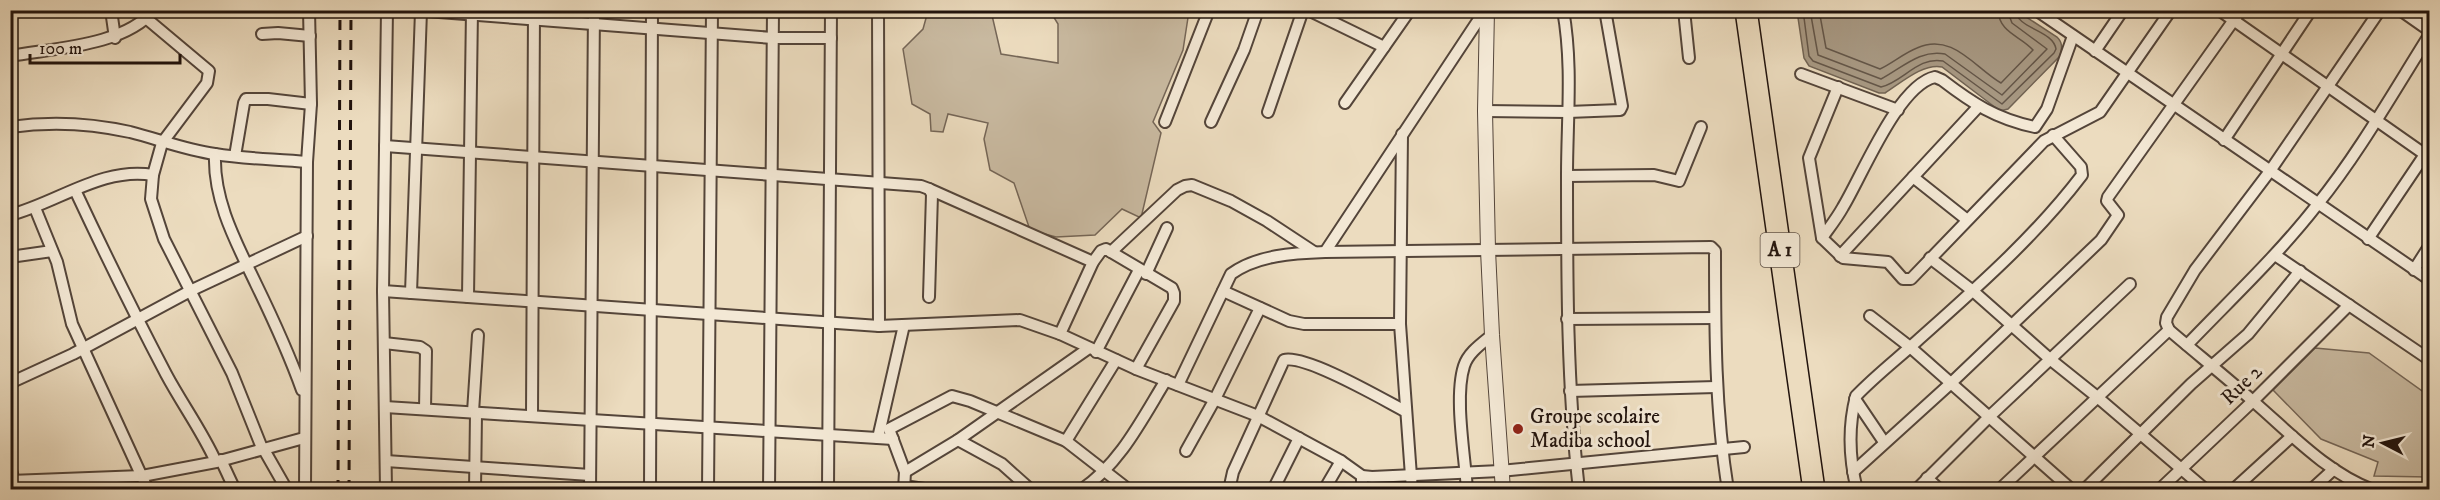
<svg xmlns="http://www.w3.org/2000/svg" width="2440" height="500" font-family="'IM FELL DW Pica',serif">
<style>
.green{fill:#c9baa1;stroke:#756657;stroke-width:1.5}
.water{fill:#a79882;stroke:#716353;stroke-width:1.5}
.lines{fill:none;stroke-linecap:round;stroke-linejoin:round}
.shore{stroke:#645648;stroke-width:1.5}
.minor-casing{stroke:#54453a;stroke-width:14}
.tertiary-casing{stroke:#54453a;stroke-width:16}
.motorway-casing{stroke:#21130d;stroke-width:24}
.minor{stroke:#f3e8d5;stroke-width:10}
.tertiary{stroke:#f3e8d5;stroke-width:14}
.motorway{stroke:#ecdcbf;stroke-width:21}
.rail{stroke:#21130d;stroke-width:3;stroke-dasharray:10 10;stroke-linecap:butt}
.poi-dot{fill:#8f2418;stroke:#f3e8d5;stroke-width:2}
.labels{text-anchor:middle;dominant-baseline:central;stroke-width:6;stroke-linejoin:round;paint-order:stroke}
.shield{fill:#f3e8d5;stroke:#605349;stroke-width:1.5}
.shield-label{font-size:20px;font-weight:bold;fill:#21130d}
.street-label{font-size:21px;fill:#21130d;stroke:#f3e8d5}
.poi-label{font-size:21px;fill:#21130d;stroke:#f3e8d5;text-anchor:start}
</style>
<rect width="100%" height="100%" fill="#ecdcbf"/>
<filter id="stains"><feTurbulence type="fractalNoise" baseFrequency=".00333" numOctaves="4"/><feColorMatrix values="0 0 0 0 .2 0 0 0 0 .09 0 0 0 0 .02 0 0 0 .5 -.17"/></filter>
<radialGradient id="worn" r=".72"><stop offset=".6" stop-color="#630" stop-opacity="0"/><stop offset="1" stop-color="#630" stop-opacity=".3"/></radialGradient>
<g class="green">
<polygon points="928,11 991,11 1001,54 1058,63 1058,24 1050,11 1189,11 1183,50 1153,122 1161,133 1141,218 1122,209 1095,235 1056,237 1030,230 1014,183 990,170 984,139 988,123 948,114 943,132 931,131 930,114 912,104 903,49 923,29"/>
<polygon points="2315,348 2369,353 2429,396 2429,477 2374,476 2378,462 2321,439 2273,390"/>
</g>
<path class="water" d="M1797 11H2017L2057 37C2063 43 2062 48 2060 56L2008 109 2000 111 1942 67C1923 63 1901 83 1885 93H1879L1809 66 1804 58Z"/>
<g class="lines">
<g class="shore">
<path d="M1803 10 1809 56 1813 61 1881 87C1903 82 1918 56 1943 61L2002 104 2054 53 2056 49C2053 30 2017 29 2015 10"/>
<path d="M1810 10 1818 55 1881 79C1902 68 1920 49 1945 54L2002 95 2047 49 2012 23 2007 10"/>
<path d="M1819 10 1826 48 1880 69C1893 63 1904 53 1917 48 1952 32 1974 67 2001 83L2033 50C2021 36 1999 33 1998 10"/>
</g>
<g class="minor-casing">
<g id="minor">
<polyline points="111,10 115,38"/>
<polyline points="413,10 773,38 831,38"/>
<polyline points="878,10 879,326"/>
<polyline points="1308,10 1384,47"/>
<path d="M1563 10C1573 65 1567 120 1567 175 1567 280 1567 385 1579 490"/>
<polyline points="1684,10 1689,58"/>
<polyline points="2036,10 2430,280"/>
<polyline points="2219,10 2430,158"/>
<polyline points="2400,10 2430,31"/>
<polyline points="147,19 209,71 207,83 162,143 153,175 151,199 164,239 232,373 262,448"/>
<polyline points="262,34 278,33 310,36"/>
<polyline points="2095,51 2123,10"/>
<path d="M10 56C55 48 124 46 154 10"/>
<polyline points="1801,74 1898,110"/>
<polyline points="1838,87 1809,158 1822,238 1843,258 1888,262 1903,279 1911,279 2044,141 2100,112 2171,10"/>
<polyline points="1345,103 1410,10"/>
<polyline points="1485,111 1568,112 1620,110 1622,106 1605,10"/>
<polyline points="1268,112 1303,10"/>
<polyline points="1165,122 1209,10"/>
<polyline points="1211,122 1244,50 1258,10"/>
<path d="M10 127C51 121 90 123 130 132 158 139 186 150 215 154 245 159 277 159 307 162"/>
<polyline points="1402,134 1400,324 1412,490"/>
<polyline points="2224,140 2311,10"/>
<polyline points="385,146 921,186 929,189 932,194 929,297"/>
<path d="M215 154C213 201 237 244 256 284 273 319 289 354 302 390"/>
<polyline points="235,156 244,103 246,99 268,99 311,104"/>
<polyline points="1567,176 1654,175 1679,181 1701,127"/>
<polyline points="1913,177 1966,219"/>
<polyline points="929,189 1093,262"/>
<path d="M75 190C104 252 134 313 166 374 182 404 202 431 216 462"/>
<polyline points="35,208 57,262 72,324 148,490"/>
<path d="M10 215C57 203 103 166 153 175"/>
<path d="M1822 238C1829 228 1837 218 1843 207 1862 176 1898 85 1935 77L1942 80C1972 103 1996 119 2035 127L2047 109 2073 36"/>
<polyline points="2368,239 2430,147"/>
<polyline points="1111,252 1177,190 1185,186 1192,185 1231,201 1267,221 1314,252"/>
<polyline points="1325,252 1483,13"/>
<polyline points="2275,255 2430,360"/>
<polyline points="1840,256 1978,107"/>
<polyline points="10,257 52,251"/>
<polyline points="1930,258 1973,291 2051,360 2096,396 2206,490"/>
<polyline points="2414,270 2430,245"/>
<polyline points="1146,274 1167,228"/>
<polyline points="383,291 879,326 1020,320 1060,334 1136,369 1258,416 1341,461 1362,476 1372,477 1500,471 1744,447"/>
<polyline points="1223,291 1289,321 1304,324 1400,324"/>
<polyline points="411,293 421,11"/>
<polyline points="468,297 472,10"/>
<polyline points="1870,316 1910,347 2072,490"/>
<polyline points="1567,319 1715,318"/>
<polyline points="1060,334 1093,262 1101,251 1106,249 1172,288 1174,293 1174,301 1136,369"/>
<polyline points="384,343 420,347 426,351 425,409"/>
<path d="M2187 345C2231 299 2278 255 2317 205 2359 153 2394 91 2430 34"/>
<polyline points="1096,352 1139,270"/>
<polyline points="10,383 73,354 192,290 307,236"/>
<path d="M1178 385 1231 274C1257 255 1294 253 1325 252L1711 247 1715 251C1715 331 1715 410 1728 490"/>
<polyline points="1570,391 1716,387"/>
<polyline points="1855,399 1884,442"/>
<polyline points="385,407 893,439"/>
<polyline points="473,412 478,335"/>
<polyline points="532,416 534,10"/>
<polyline points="878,438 904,325"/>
<polyline points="958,440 1002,464 1031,490"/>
<polyline points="1066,441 1116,360"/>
<polyline points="263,448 287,490"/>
<polyline points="1186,451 1215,399 1260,308"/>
<polyline points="221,460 235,490"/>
<polyline points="386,461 590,475"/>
<polyline points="10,467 14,481"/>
<polyline points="905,472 958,440 1089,348"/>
<polyline points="1853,472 1950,384 2101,240 2118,215 2107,201 2108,197 2241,10"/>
<polyline points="1362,476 1362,490"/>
<polyline points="1927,478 1940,490"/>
<polyline points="10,481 142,476 216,462 304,438"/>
<polyline points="904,486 931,490"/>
<polyline points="305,490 307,162 311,104 309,10"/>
<polyline points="386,490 383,291 387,10"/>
<polyline points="475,490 476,413"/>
<polyline points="590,490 594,10"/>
<polyline points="650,490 652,10"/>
<polyline points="708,490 712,10"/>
<polyline points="769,490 773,10"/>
<polyline points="828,490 831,10"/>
<polyline points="904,490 905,472 889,429 952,396 970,401 1066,441 1129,490"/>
<path d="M1081 490C1120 464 1142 419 1166 380"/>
<path d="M1229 490 1233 472 1284 360C1305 354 1382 399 1405 411"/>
<polyline points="1273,490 1299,438"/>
<polyline points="1324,490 1341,461"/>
<path d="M1467 490C1465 456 1454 397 1464 366 1468 353 1481 344 1492 335"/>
<path d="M1857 490C1849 458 1848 427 1856 396 1874 377 1897 359 1917 341 1974 290 2035 237 2082 175L2081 167 2053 135"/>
<polyline points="1916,490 1990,416 2130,284"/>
<polyline points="1999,490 2169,330"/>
<polyline points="2084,490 2191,384 2248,334 2300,271"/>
<polyline points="2159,490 2253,401 2349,305"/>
<polyline points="2233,490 2292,436"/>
<polyline points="2311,490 2334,469"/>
<path d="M2373 490C2327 473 2290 433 2254 402 2226 377 2197 354 2169 330L2166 323 2167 317 2195 270 2270 171 2380 10"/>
</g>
</g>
<g class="tertiary-casing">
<polyline id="tertiary" points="1487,10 1485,111 1488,250 1492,335 1503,490"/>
</g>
<g class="motorway-casing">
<polyline id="motorway" points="1746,10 1814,490"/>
</g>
<use href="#minor" class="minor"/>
<use href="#tertiary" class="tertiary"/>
<use href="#motorway" class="motorway"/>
<g class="rail">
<polyline points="338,490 340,10"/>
<polyline points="349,490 351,10"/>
</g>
</g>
<circle class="poi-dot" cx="1518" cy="429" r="6"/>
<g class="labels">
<rect class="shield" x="1760.5" y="233" width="39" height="34" rx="4.5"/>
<g class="shield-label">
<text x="1780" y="250">A 1</text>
</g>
<g class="street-label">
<text transform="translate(2242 385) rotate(-44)">Rue 2</text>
</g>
<g class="poi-label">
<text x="1530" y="417">Groupe scolaire<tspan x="1530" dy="24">Madiba school</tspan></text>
</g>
</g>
<rect width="2440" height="500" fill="none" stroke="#ecdcbf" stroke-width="36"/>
<rect x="12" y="12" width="2416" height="476" fill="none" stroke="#21130d" stroke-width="3"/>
<rect x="18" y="18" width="2404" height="464" fill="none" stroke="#21130d" stroke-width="1.5"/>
<g transform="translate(2383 443) rotate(277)" stroke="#f3e8d5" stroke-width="4.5" paint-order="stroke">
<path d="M0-4.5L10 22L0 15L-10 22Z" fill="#21130d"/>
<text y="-9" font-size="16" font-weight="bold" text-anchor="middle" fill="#21130d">N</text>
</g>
<path d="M30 54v9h150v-9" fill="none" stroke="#21130d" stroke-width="3"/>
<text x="39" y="54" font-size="18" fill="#21130d" stroke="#f3e8d5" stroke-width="4.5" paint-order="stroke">100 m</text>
<rect width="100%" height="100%" filter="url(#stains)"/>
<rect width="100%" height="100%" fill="url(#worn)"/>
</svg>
